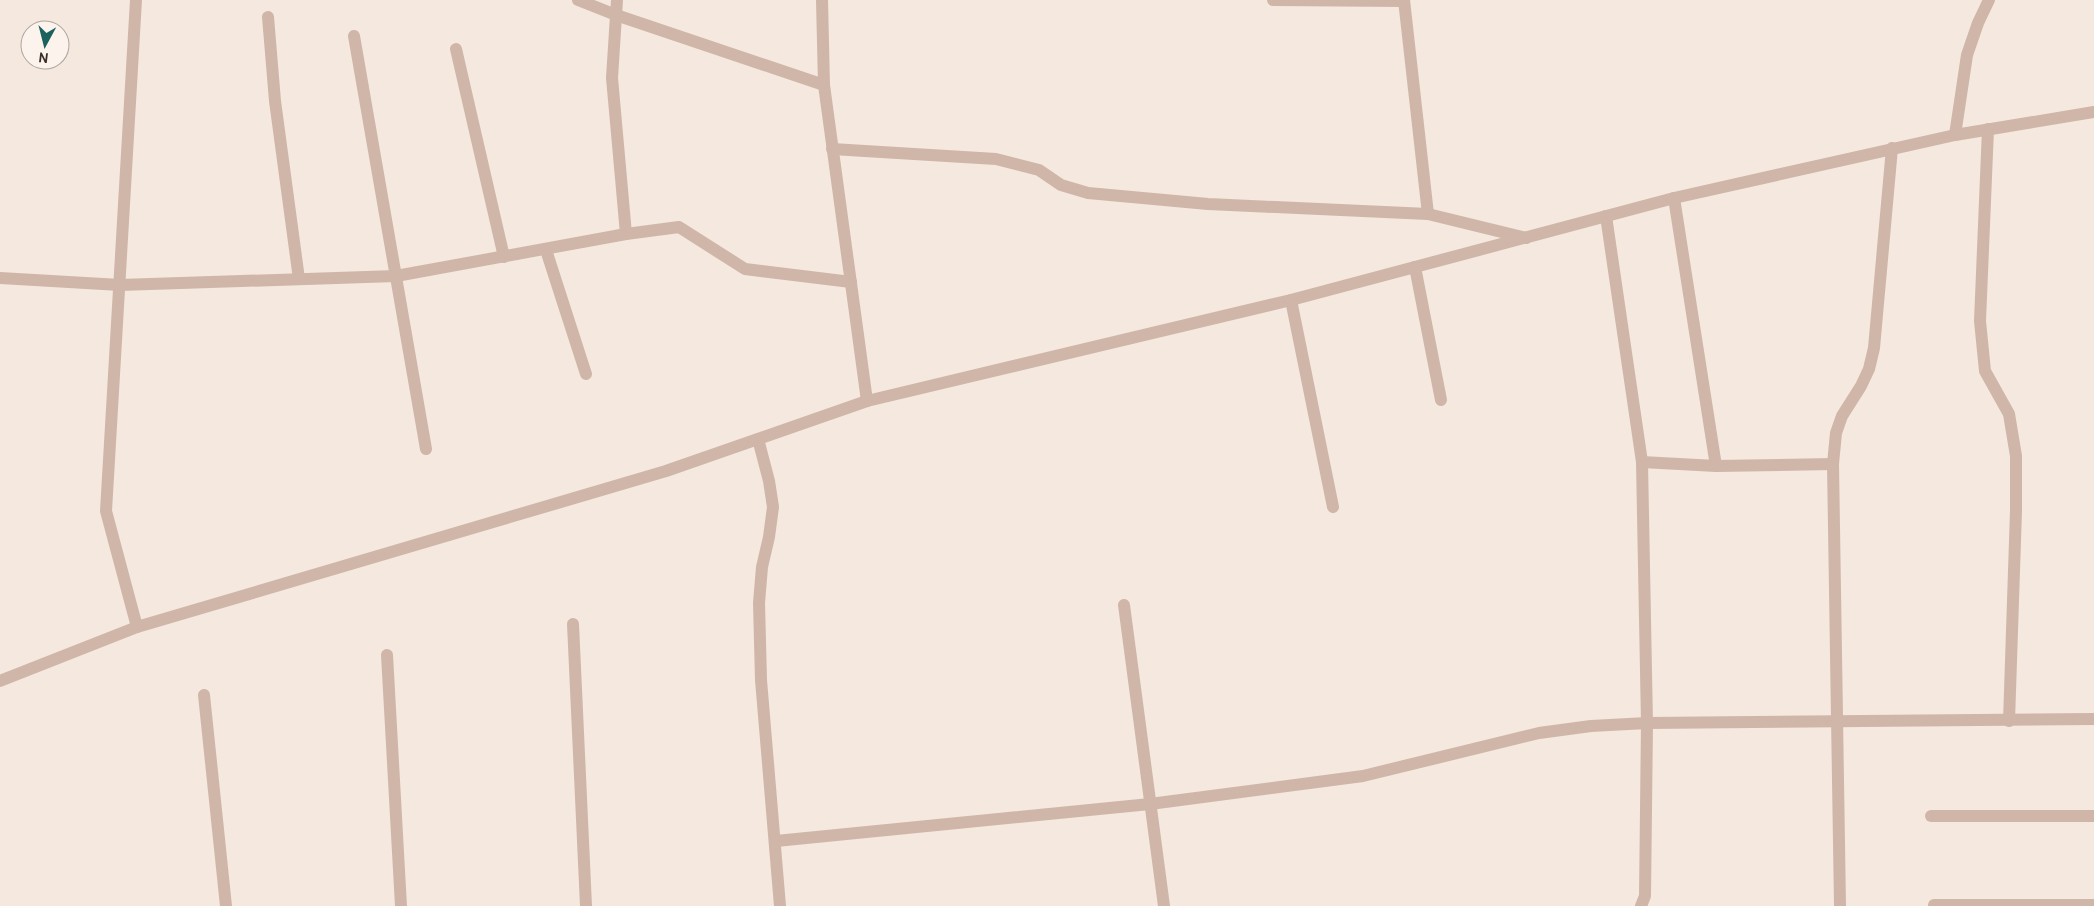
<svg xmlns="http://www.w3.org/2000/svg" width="2094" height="906" font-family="Cabin,sans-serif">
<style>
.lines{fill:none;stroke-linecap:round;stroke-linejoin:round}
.minor{stroke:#cfb6a9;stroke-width:12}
</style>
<rect width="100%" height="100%" fill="#f5e8df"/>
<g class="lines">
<g class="minor">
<polyline points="136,0 106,511 137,627"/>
<polyline points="578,0 616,15 824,85"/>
<polyline points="617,0 612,78 626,234"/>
<polyline points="822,0 824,85 867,401"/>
<polyline points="1273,0 1404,1"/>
<polyline points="1404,0 1428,214"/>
<polyline points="268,17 275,101 299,279"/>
<polyline points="354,36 426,449"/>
<polyline points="456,49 504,257"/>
<polyline points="1988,129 1980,321 1985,371 2009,414 2016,456 2016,511 2009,721"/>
<polyline points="1955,135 1967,55 1978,23 1989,0"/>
<polyline points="832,149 996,159 1039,170 1061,185 1088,193 1208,204 1428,214 1526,238"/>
<polyline points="1674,198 1716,466"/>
<polyline points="1606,216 1642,462 1647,723 1645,896 1641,906"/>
<polyline points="546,250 586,374"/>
<polyline points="1415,267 1441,400"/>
<polyline points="0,278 120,285 396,276 626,234 679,227 745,269 851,282"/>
<polyline points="1291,300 1333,507"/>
<polyline points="758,439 769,481 773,507 769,537 762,567 759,603 761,680 780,906"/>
<polyline points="1642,462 1716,466 1833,464"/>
<polyline points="1124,605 1164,906"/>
<polyline points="573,624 586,906"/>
<polyline points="387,655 401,906"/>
<polyline points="0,681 137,627 666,471 867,401 1291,300 1674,198 1955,135 2094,112"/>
<polyline points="204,695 226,906"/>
<polyline points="1931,816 2094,816"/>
<polyline points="776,841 1150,804 1363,776 1539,733 1591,726 1647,723 2094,719"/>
<polyline points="1934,905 2094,905"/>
<polyline points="1840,906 1833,464 1836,433 1842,416 1861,386 1869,369 1874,348 1892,148"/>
</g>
</g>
<g transform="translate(45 45) rotate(187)"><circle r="24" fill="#fcf3ec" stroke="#afa49e"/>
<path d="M0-4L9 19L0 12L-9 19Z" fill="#1b615e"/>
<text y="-8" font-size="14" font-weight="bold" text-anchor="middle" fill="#3b2d2a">N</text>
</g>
</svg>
